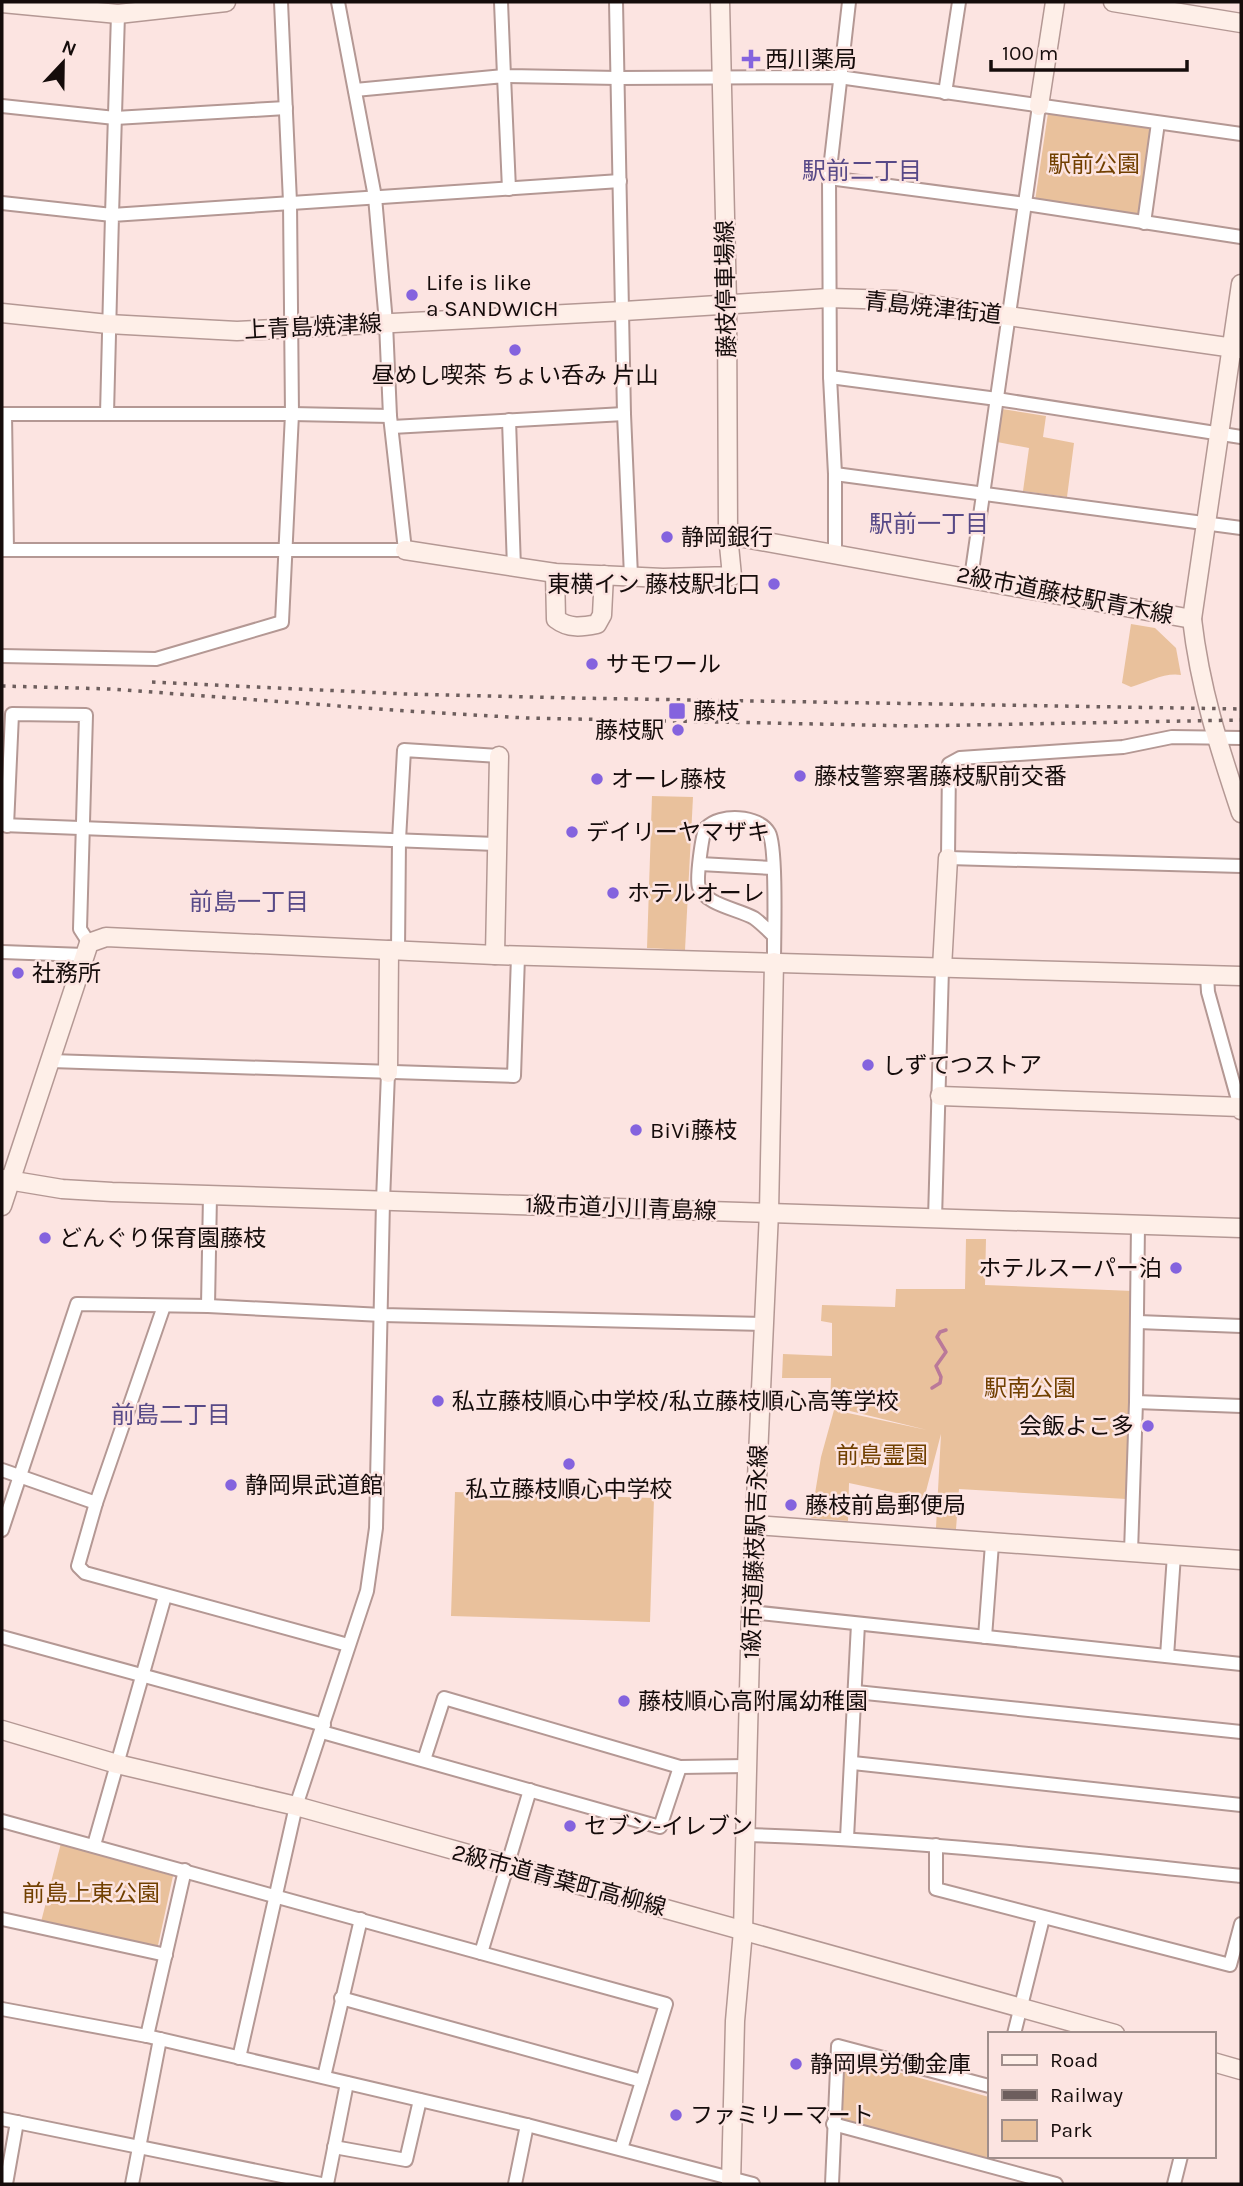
<svg xmlns="http://www.w3.org/2000/svg" width="1243" height="2186" font-family="Karla,'Noto Sans JP',sans-serif">
<style>
.green{fill:#e9c19c}
.lines{fill:none;stroke-linecap:round;stroke-linejoin:round}
.stream{stroke:#ba7999;stroke-width:3.5}
.street-casing{stroke:#b49894;stroke-width:16}
.secondary-casing{stroke:#b49894;stroke-width:21}
.street{stroke:#fff;stroke-width:12}
.secondary{stroke:#feefe8;stroke-width:18}
.rail{stroke:#6d5e5d;stroke-width:3.5;stroke-dasharray:3.5 7;stroke-linecap:butt}
.poi-dot{fill:#8463de;stroke:#fce4e1;stroke-width:2.5}
.labels{text-anchor:middle;dominant-baseline:central;stroke-width:5;stroke-linejoin:round;paint-order:stroke}
.poi-label{font-size:23px;fill:#150c0b;stroke:#fce4e1;text-anchor:start}
.park-label{font-size:23px;fill:#714000;stroke:#fce4e1}
.street-label{font-size:23px;fill:#150c0b;stroke:#fce4e1}
.neighbourhood-label{font-size:24px;fill:#574987;stroke:#fce4e1}
</style>
<rect width="100%" height="100%" fill="#fce4e1"/>
<g class="green">
<polygon points="1048,113 1152,128 1139,216 1035,201"/>
<polygon points="1002,409 1046,416 1043,437 1074,443 1067,497 1023,491 1029,448 997,442"/>
<path d="M1131 624 1155 628 1176 648 1181 675C1166 672 1147 682 1131 687L1122 683Z"/>
<polygon points="652,796 693,797 685,950 647,948"/>
<polygon points="966,1239 986,1239 985,1285 1133,1291 1126,1499 959,1489 956,1529 936,1528 941,1434 924,1499 849,1483 848,1521 811,1518 821,1457 834,1410 927,1430 830,1406 831,1378 782,1378 783,1354 832,1356 832,1323 821,1321 822,1305 895,1307 896,1289 965,1289"/>
<polygon points="455,1492 654,1498 650,1622 451,1616"/>
<polygon points="61,1843 173,1876 157,1950 41,1922"/>
<polygon points="847,2058 989,2097 989,2156 996,2156 994,2162 840,2118 840,2063"/>
</g>
<g class="lines">
<polyline class="stream" points="932,1388 940,1383 941,1377 936,1366 946,1352 937,1337 940,1332 946,1330"/>
<g class="street-casing">
<g id="street">
<polyline points="501,2 504,76 618,78 839,77 1241,134"/>
<polyline points="616,2 624,414 631,576"/>
<polyline points="355,90 504,76 509,189"/>
<polyline points="945,93 959,2"/>
<polyline points="2,106 115,118 286,108"/>
<polyline points="829,178 1026,204 1241,237"/>
<polyline points="2,203 112,215 118,14"/>
<polyline points="1144,223 1158,123"/>
<polyline points="830,377 997,399 1241,437"/>
<polyline points="2,414 292,414 390,416"/>
<polyline points="5,414 7,550"/>
<polyline points="107,414 112,215 620,181"/>
<polyline points="509,420 514,568"/>
<polyline points="392,427 624,414"/>
<polyline points="835,474 1241,528"/>
<polyline points="2,550 405,550 390,416 386,323 375,197 338,2"/>
<polyline points="835,553 835,474 830,377 829,178 849,2"/>
<polyline points="971,578 1039,106"/>
<polyline points="2,656 156,659 282,622 292,414 290,202 281,2"/>
<polyline points="1241,738 1172,737 1123,747 960,758 949,764 948,858 1241,866"/>
<polyline points="2,825 496,844"/>
<polyline points="7,826 12,714 86,715 80,929 89,943"/>
<polyline points="700,864 773,868"/>
<polyline points="398,951 399,840 404,750 499,756"/>
<polyline points="2,952 84,955"/>
<path d="M774 962V936C768 930 761 923 754 918 738 909 706 905 699 887 696 880 702 834 706 828 720 813 759 815 769 833 777 847 774 940 774 962"/>
<polyline points="1207,976 1208,992 1240,1107"/>
<polyline points="51,1061 514,1076 518,956"/>
<polyline points="935,1219 942,968"/>
<polyline points="164,1306 96,1503 78,1566 85,1573 348,1645"/>
<polyline points="208,1306 210,1195"/>
<polyline points="1138,1322 1241,1326"/>
<polyline points="1136,1402 1241,1406"/>
<polyline points="2,1470 96,1503"/>
<polyline points="2,1530 77,1304 208,1306 382,1315 765,1324"/>
<polyline points="1131,1552 1136,1402 1138,1223"/>
<polyline points="751,1612 1241,1664"/>
<polyline points="2,1637 324,1725"/>
<polyline points="985,1637 992,1544"/>
<polyline points="1167,1656 1174,1555"/>
<polyline points="856,1692 1241,1732"/>
<polyline points="322,1732 660,1827 680,1767"/>
<polyline points="424,1760 444,1698 680,1767 747,1766"/>
<polyline points="853,1763 1241,1805"/>
<polyline points="2,1821 666,2004 621,2149"/>
<path d="M746 1835C912 1840 1076 1858 1241 1876"/>
<polyline points="847,1838 858,1624"/>
<polyline points="94,1845 165,1596"/>
<polyline points="936,1845 936,1889 1230,1965 1241,1924"/>
<polyline points="2,1919 166,1955"/>
<polyline points="481,1953 530,1790"/>
<polyline points="341,1998 642,2081"/>
<polyline points="2,2009 147,2036 527,2125 753,2184"/>
<polyline points="1014,2034 1043,1918"/>
<polyline points="147,2036 185,1870"/>
<polyline points="239,2058 296,1806 367,1591 376,1528 383,1201 388,1073"/>
<polyline points="324,2077 361,1919"/>
<polyline points="2,2119 321,2184"/>
<polyline points="833,2124 1056,2184"/>
<polyline points="334,2147 406,2160 420,2100"/>
<polyline points="6,2184 17,2122"/>
<polyline points="132,2184 160,2039"/>
<polyline points="327,2184 347,2083"/>
<polyline points="515,2184 527,2125"/>
<polyline points="832,2184 838,2046 989,2086"/>
<polyline points="1174,2184 1181,2156"/>
</g>
</g>
<g class="secondary-casing">
<g id="secondary">
<polyline points="1113,2 1241,23"/>
<polyline points="2,3 118,14 226,2"/>
<polyline points="1039,106 1055,2"/>
<path d="M1241 284 1192 619C1200 689 1219 747 1241 813"/>
<polyline points="2,313 108,324 237,331 624,311 829,298 895,300 1241,349"/>
<polyline points="728,535 1192,619"/>
<polyline points="405,550 555,573 663,578 732,576 728,535 727,303 720,2"/>
<path d="M555 573 556 619C569 629 582 627 597 624L602 615 604 575"/>
<polyline points="495,955 499,756"/>
<polyline points="942,968 948,858"/>
<polyline points="388,1073 389,950"/>
<polyline points="940,1096 1240,1107 1241,1110"/>
<polyline points="2,1179 62,1189 112,1192 1241,1228"/>
<polyline points="2,1206 89,943 106,937 495,955 1241,976"/>
<polyline points="755,1525 1241,1560"/>
<polyline points="2,1730 117,1764 296,1806 1115,2034"/>
<polyline points="1213,2062 1241,2070"/>
<polyline points="731,2184 735,2021 743,1931 751,1612 769,1212 774,962"/>
</g>
</g>
<use href="#street" class="street"/>
<use href="#secondary" class="secondary"/>
<g class="rail">
<polyline points="152,682 405,694 571,698 1241,709"/>
<polyline points="2,686 111,689 406,711 526,718 914,726 1241,720"/>
</g>
</g>
<g class="poi-dot">
<path d="M747.5 48.5h7v7h7v7h-7v7h-7v-7h-7v-7h7z"/>
<circle cx="412" cy="295" r="7"/>
<circle cx="515" cy="350" r="7"/>
<circle cx="667" cy="537" r="7"/>
<circle cx="774" cy="584" r="7"/>
<circle cx="592" cy="664" r="7"/>
<rect x="668" y="702" width="18" height="18" rx="3.5"/>
<circle cx="678" cy="730" r="7"/>
<circle cx="800" cy="776" r="7"/>
<circle cx="597" cy="779" r="7"/>
<circle cx="572" cy="832" r="7"/>
<circle cx="613" cy="893" r="7"/>
<circle cx="18" cy="973" r="7"/>
<circle cx="868" cy="1065" r="7"/>
<circle cx="636" cy="1130" r="7"/>
<circle cx="45" cy="1238" r="7"/>
<circle cx="1176" cy="1268" r="7"/>
<circle cx="438" cy="1401" r="7"/>
<circle cx="1148" cy="1426" r="7"/>
<circle cx="569" cy="1464" r="7"/>
<circle cx="231" cy="1485" r="7"/>
<circle cx="791" cy="1505" r="7"/>
<circle cx="624" cy="1701" r="7"/>
<circle cx="570" cy="1826" r="7"/>
<circle cx="796" cy="2064" r="7"/>
<circle cx="676" cy="2115" r="7"/>
</g>
<g class="labels">
<g class="poi-label">
<text x="765" y="59">西川薬局</text>
<text x="426" y="282">Life is like<tspan x="426" dy="26">a SANDWICH</tspan></text>
<text x="515" y="375" text-anchor="middle">昼めし喫茶 ちょい呑み 片山</text>
<text x="681" y="537">静岡銀行</text>
<text x="760" y="584" text-anchor="end">東横イン 藤枝駅北口</text>
<text x="606" y="664">サモワール</text>
<text x="693" y="711">藤枝</text>
<text x="664" y="730" text-anchor="end">藤枝駅</text>
<text x="814" y="776">藤枝警察署藤枝駅前交番</text>
<text x="611" y="779">オーレ藤枝</text>
<text x="586" y="832">デイリーヤマザキ</text>
<text x="627" y="893">ホテルオーレ</text>
<text x="32" y="973">社務所</text>
<text x="882" y="1065">しずてつストア</text>
<text x="650" y="1130">BiVi藤枝</text>
<text x="59" y="1238">どんぐり保育園藤枝</text>
<text x="1162" y="1268" text-anchor="end">ホテルスーパー泊</text>
<text x="452" y="1401">私立藤枝順心中学校/私立藤枝順心高等学校</text>
<text x="1134" y="1426" text-anchor="end">会飯よこ多</text>
<text x="245" y="1485">静岡県武道館</text>
<text x="569" y="1489" text-anchor="middle">私立藤枝順心中学校</text>
<text x="805" y="1505">藤枝前島郵便局</text>
<text x="638" y="1701">藤枝順心高附属幼稚園</text>
<text x="584" y="1826">セブン-イレブン</text>
<text x="810" y="2064">静岡県労働金庫</text>
<text x="690" y="2115">ファミリーマート</text>
</g>
<g class="park-label">
<text x="1094" y="164">駅前公園</text>
<text x="1030" y="1388">駅南公園</text>
<text x="882" y="1455">前島霊園</text>
<text x="91" y="1893">前島上東公園</text>
</g>
<g class="street-label">
<text transform="translate(726 289) rotate(-91)">藤枝停車場線</text>
<text transform="translate(933 308) rotate(6)">青島焼津街道</text>
<text transform="translate(313 327) rotate(-3)">上青島焼津線</text>
<text transform="translate(1065 595) rotate(11)">2級市道藤枝駅青木線</text>
<text transform="translate(621 1208) rotate(2)">1級市道小川青島線</text>
<text transform="translate(755 1552) rotate(-88)">1級市道藤枝駅吉永線</text>
<text transform="translate(559 1880) rotate(15)">2級市道青葉町高柳線</text>
</g>
<g class="neighbourhood-label">
<text x="862" y="171">駅前二丁目</text>
<text x="929" y="524">駅前一丁目</text>
<text x="249" y="902">前島一丁目</text>
<text x="171" y="1415">前島二丁目</text>
</g>
</g>
<rect width="1243" height="2186" fill="none" stroke="#150c0b" stroke-width="7"/>
<rect x="988" y="2032" width="228" height="126" fill="#fce4e1" stroke="#a08e8b" stroke-width="2"/>
<rect x="1002" y="2055" width="35" height="10" fill="#feefe8" stroke="#a08e8b" stroke-width="2"/>
<text x="1050" y="2067" font-size="21" fill="#150c0b">Road</text>
<rect x="1002" y="2090" width="35" height="10" fill="#6d5e5d" stroke="#a08e8b" stroke-width="2"/>
<text x="1050" y="2102" font-size="21" fill="#150c0b">Railway</text>
<rect x="1002" y="2120" width="35" height="21" fill="#e9c19c" stroke="#a08e8b" stroke-width="2"/>
<text x="1050" y="2137" font-size="21" fill="#150c0b">Park</text>
<g transform="translate(63 63) rotate(22)" stroke="#fce4e1" stroke-width="5" paint-order="stroke">
<path d="M0-5L12 26L0 18L-12 26Z" fill="#150c0b"/>
<text y="-10" font-size="19" font-weight="bold" text-anchor="middle" fill="#150c0b">N</text>
</g>
<path d="M991 60v10h196v-10" fill="none" stroke="#150c0b" stroke-width="3.5"/>
<text x="1002" y="60" font-size="21" fill="#150c0b" stroke="#fce4e1" stroke-width="5" paint-order="stroke">100 m</text>
</svg>
